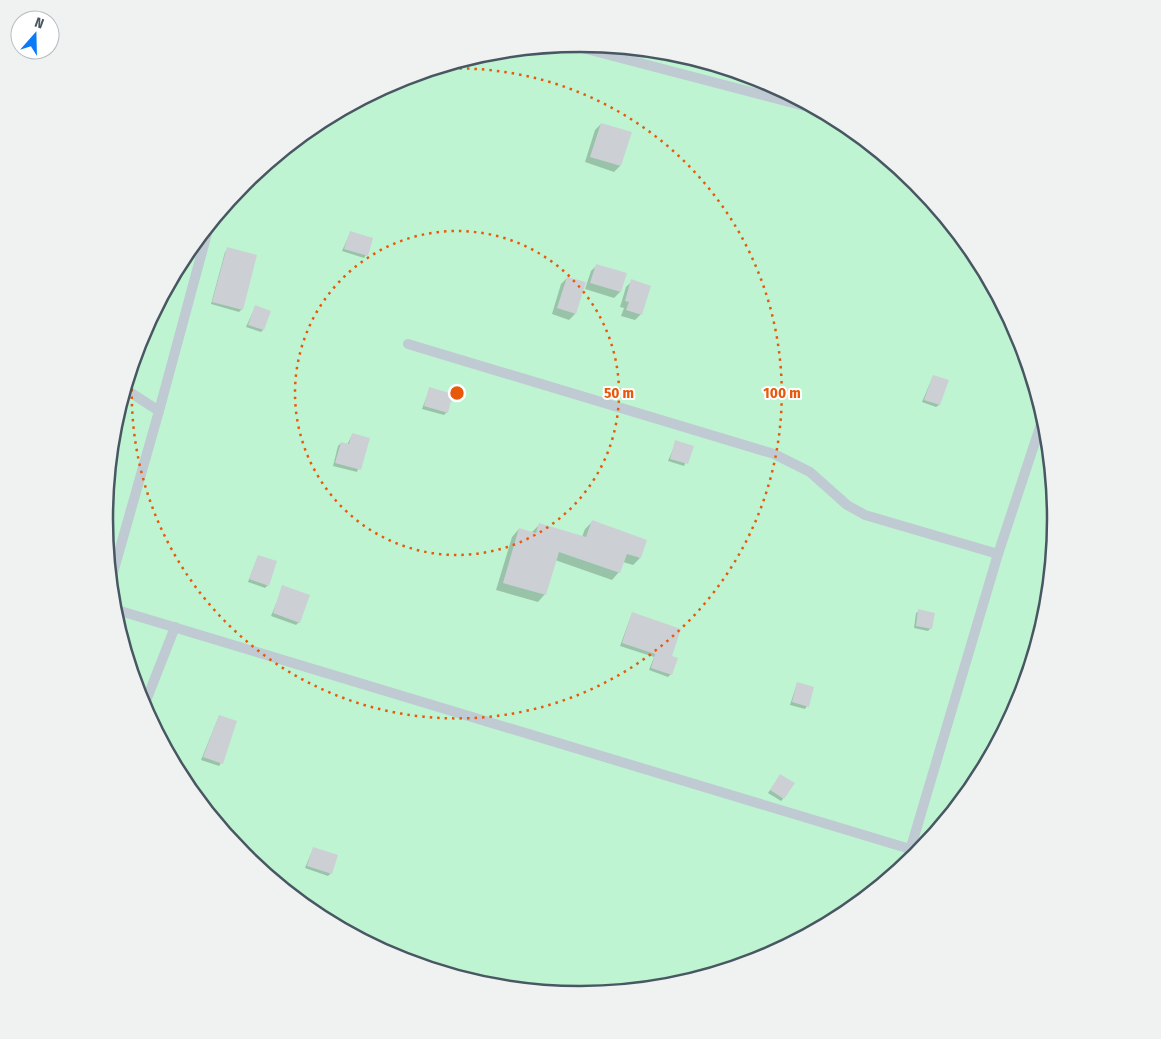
<svg xmlns="http://www.w3.org/2000/svg" width="1161" height="1039" font-family="'Fira Sans Condensed',sans-serif">
<style>
.green{fill:#bff4d2}
.shadow{fill:#0003}
.building{fill:#ccd0d5}
.lines{fill:none;stroke-linecap:round;stroke-linejoin:round}
.lane{stroke:#bfcad3;stroke-width:10}
.ring{fill:none;stroke:#e8590c;stroke-width:2.5;stroke-dasharray:2.5 5}
.rim{fill:none;stroke:#485762;stroke-width:2.5}
.centre{fill:#e8590c;stroke:#fff;stroke-width:2.5}
.ring-label{font-size:15px;text-anchor:middle;font-weight:bold;fill:#e8590c;stroke:#fff;stroke-width:4;stroke-linejoin:round;paint-order:stroke}
</style>
<rect width="100%" height="100%" fill="#f5f2f2"/>
<g class="green">
<circle cx="579" cy="523" r="472"/>
<polygon points="680,55 763,80 782,90 675,65"/>
</g>
<g class="shadow">
<polygon points="601,124 620,166 614,172 585,162 595,130"/>
<polygon points="350,233 366,255 364,258 342,251"/>
<polygon points="228,249 242,309 239,312 211,304 225,252"/>
<polygon points="597,265 625,274 620,292 614,298 585,289 591,271"/>
<polygon points="567,278 575,314 569,320 552,314 561,284"/>
<polygon points="632,281 641,314 635,320 621,316 624,308 620,307 626,287"/>
<polygon points="255,307 263,330 261,332 246,327"/>
<polygon points="933,376 939,405 936,407 922,402"/>
<polygon points="430,388 447,412 444,415 422,409"/>
<polygon points="352,435 368,439 357,472 333,466 338,446 341,443 347,445"/>
<polygon points="676,442 692,447 684,466 668,461"/>
<polygon points="592,522 640,558 633,565 623,562 619,572 612,580 555,560 545,594 538,602 496,590 512,537 519,529 531,533 539,525 582,537 585,529"/>
<polygon points="258,556 268,585 265,588 248,582"/>
<polygon points="283,587 299,622 296,625 271,616"/>
<polygon points="919,611 931,628 928,631 914,628 916,613"/>
<polygon points="632,613 671,657 671,674 668,677 649,670 654,657 620,646"/>
<polygon points="797,683 807,706 805,709 790,705"/>
<polygon points="219,716 221,763 219,766 201,760"/>
<polygon points="778,779 783,799 781,801 768,793"/>
<polygon points="313,849 331,873 328,876 305,868"/>
</g>
<g class="building">
<polygon points="601,123 632,132 621,166 590,157"/>
<polygon points="350,231 373,238 368,256 344,249"/>
<polygon points="227,247 257,255 243,310 212,302"/>
<polygon points="596,264 627,273 621,292 590,283"/>
<polygon points="567,277 586,282 576,314 557,308"/>
<polygon points="631,279 651,286 642,315 626,310 629,302 625,301"/>
<polygon points="255,305 271,311 264,330 248,325"/>
<polygon points="933,375 949,380 940,405 924,400"/>
<polygon points="429,387 453,394 448,413 424,406"/>
<polygon points="352,433 370,438 361,470 335,463 341,442 349,444"/>
<polygon points="675,440 694,446 688,464 670,459"/>
<polygon points="592,520 647,540 641,558 627,554 620,573 559,552 546,595 503,583 519,528 536,533 539,523 586,537"/>
<polygon points="258,555 277,561 269,586 249,579"/>
<polygon points="282,585 310,595 300,623 273,613"/>
<polygon points="918,609 935,613 932,629 916,626"/>
<polygon points="632,612 681,629 672,656 678,658 672,675 651,668 655,654 622,643"/>
<polygon points="797,682 814,687 809,707 792,702"/>
<polygon points="219,715 237,721 223,764 203,757"/>
<polygon points="780,774 795,783 784,799 770,790"/>
<polygon points="313,847 338,855 332,874 307,866"/>
</g>
<g class="lines">
<g class="lane">
<polyline points="571,45 816,109"/>
<polyline points="408,344 774,454 810,472 847,505 865,515 998,554"/>
<polyline points="125,389 159,411"/>
<polyline points="111,580 159,411 209,226"/>
<polyline points="113,605 117,610 920,852"/>
<polyline points="144,706 175,627"/>
<polyline points="906,864 998,554 1044,415"/>
</g>
</g>
<g class="ring">
<circle cx="457" cy="393" r="162"/>
<path d="M437 69A325 325 0 1 1 133 365"/>
</g>
<path d="M0 0H1161V1039H0ZM113 519a467 467 0 1 1 934 0a467 467 0 1 1-934 0Z" fill="#f0f2f2" fill-rule="evenodd"/>
<path class="rim" d="M113 519a467 467 0 1 1 934 0a467 467 0 1 1-934 0Z"/>
<circle cx="457" cy="393" r="8" class="centre"/>
<g class="ring-label">
<text x="619" y="398">50 m</text>
<text x="782" y="398">100 m</text>
</g>
<g transform="translate(35 35) rotate(20)"><circle r="24" fill="#ffffff" stroke="#b6bcc0"/>
<path d="M0-4L9 19L0 12L-9 19Z" fill="#0a7af7"/>
<text y="-8" font-size="14" font-weight="bold" text-anchor="middle" fill="#485762">N</text>
</g>
</svg>
